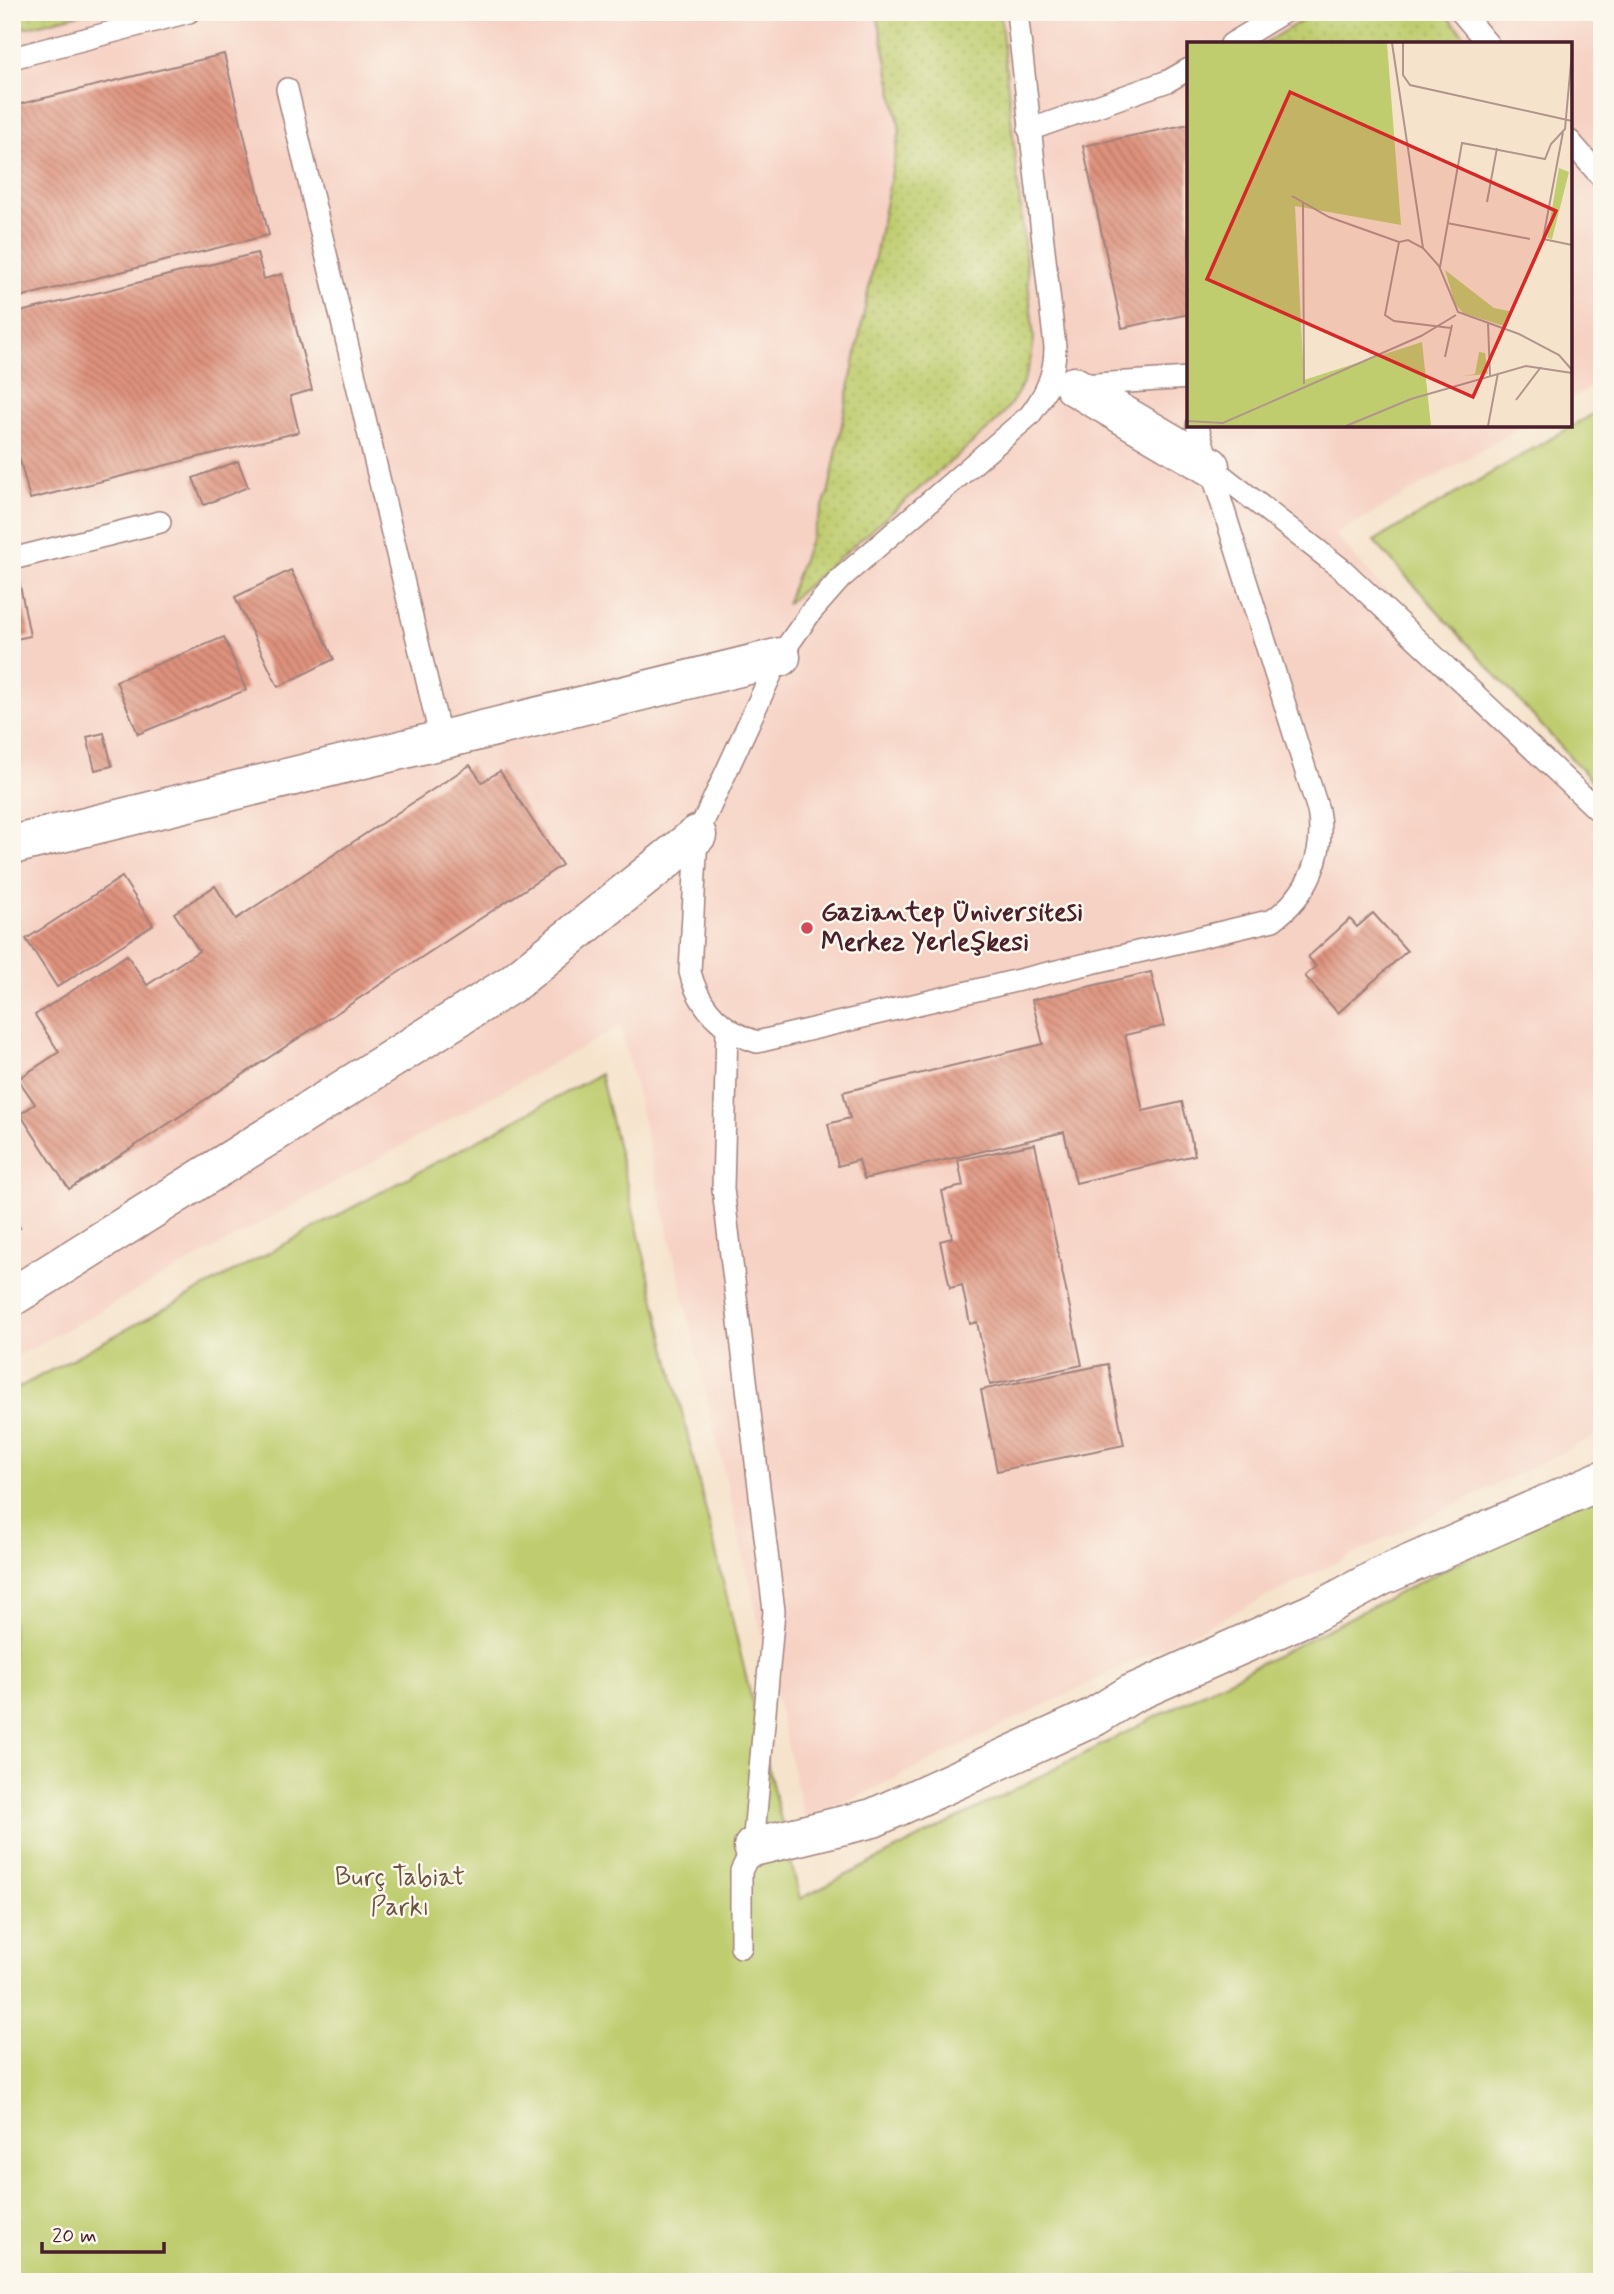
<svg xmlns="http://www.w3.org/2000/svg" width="1614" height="2294" font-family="Mynerve,sans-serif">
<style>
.built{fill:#f6d2c4}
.grass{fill:url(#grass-dots);stroke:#84764d;stroke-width:2}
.park{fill:#bfcd6f;stroke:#84764d;stroke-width:2}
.building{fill:url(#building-back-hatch)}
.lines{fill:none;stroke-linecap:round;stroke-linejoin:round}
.service-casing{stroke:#a0817c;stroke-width:24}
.minor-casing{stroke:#a0817c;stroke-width:41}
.service{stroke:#fff;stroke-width:21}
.minor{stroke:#fff;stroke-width:38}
.poi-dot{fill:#d1495b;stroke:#fbf7ec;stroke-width:2.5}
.labels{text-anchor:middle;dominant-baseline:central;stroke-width:5;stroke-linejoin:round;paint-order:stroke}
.poi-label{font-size:26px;font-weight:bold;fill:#4a1f2b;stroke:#fbf7ec;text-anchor:start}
.park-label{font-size:26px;fill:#6d533f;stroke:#fbf7ec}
.inset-road{fill:none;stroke:#b1958c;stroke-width:2}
.view{fill:#d62828;fill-opacity:0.15;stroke:#d62828;stroke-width:3.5}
.inset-edge{fill:none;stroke:#4a1f2b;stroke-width:3.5}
</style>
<defs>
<pattern id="grass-dots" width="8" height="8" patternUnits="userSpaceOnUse" patternTransform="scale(1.75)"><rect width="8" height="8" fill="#bfcd6f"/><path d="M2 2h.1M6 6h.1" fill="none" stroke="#a6b060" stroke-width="1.8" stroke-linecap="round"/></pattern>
<pattern id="building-back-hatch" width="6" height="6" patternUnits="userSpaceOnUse" patternTransform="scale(1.75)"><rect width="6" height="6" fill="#de927d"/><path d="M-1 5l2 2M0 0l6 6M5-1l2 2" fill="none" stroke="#b67767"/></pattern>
</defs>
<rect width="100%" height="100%" fill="#fbf7ec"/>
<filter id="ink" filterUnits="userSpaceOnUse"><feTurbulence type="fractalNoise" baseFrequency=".0143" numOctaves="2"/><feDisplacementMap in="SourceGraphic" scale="14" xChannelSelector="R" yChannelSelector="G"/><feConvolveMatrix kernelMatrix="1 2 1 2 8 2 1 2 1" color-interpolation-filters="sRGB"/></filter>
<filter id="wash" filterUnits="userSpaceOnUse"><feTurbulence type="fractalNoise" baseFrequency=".00686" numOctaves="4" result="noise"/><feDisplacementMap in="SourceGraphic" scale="28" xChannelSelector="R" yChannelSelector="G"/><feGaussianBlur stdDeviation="1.57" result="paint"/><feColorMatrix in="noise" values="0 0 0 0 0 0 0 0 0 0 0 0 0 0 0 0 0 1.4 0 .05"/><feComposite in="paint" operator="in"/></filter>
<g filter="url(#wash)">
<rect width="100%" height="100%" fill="#f6e3cc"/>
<polygon class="built" points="12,12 1602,12 1602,381 1570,399 1570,44 1189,44 1189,425 1525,425 1335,535 1602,830 1602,1433 805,1822 621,1026 12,1359"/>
<g class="grass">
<polygon points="12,12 88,12 12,31"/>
<path d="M1000 12 1034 339C1030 374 1018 399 994 424L786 604 829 490 900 130 877 13Z"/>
<polygon points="1316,12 1444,12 1472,44 1263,44"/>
</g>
<g class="park">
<polygon points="1602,409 1602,792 1374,541"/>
<polygon points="600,1074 800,1899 1602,1489 1602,2282 12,2282 12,1391"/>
</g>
<g id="blocks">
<g class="building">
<polygon points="224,54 269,235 12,299 12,106"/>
<polygon points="1189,124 1189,314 1122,328 1083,146"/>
<polygon points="257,253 264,279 282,274 312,390 290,396 299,432 30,499 19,457 12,458 12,314"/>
<polygon points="238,461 248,487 204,505 193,478"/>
<polygon points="16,565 30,636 12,640 12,566"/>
<polygon points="291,570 334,659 278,687 235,597"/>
<polygon points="224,637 246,690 138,734 116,681"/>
<polygon points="104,733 112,766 95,770 87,737"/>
<polygon points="470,765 482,782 500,771 562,865 69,1189 20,1114 35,1104 18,1079 59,1052 35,1015 127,955 147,985 199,951 174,913 215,886 236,919"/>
<polygon points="122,877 153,925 57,987 26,939"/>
<polygon points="1373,913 1407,951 1338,1013 1305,976 1316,966 1308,957 1350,919 1357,927"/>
<polygon points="1151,972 1164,1026 1125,1035 1143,1111 1182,1102 1195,1155 1076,1183 1064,1132 864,1179 859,1160 838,1166 828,1124 850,1118 843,1092 1043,1044 1032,1000"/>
<polygon points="1035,1144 1082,1365 990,1385 977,1322 970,1324 962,1285 950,1288 940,1241 952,1238 942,1191 963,1186 958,1160"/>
<polygon points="12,1216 20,1228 12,1233"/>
<polygon points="1108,1364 1124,1445 997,1471 981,1390"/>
</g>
</g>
</g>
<g filter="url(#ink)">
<use href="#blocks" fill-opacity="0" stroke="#a0817c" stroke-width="2"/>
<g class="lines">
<g class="service-casing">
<g id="service">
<path d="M1017 12 1055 347C1055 374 1046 394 1030 415L840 579 811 612 785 649 776 664 697 835 690 972C699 1007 722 1031 757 1042L1273 920C1309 894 1326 853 1318 810L1197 425"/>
<polyline points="1461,12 1488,44"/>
<polyline points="1231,44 1284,12"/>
<polyline points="12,58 189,12"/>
<polyline points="287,89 441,740"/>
<polyline points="1029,130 1168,81 1189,69"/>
<polyline points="1570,141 1602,178"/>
<polyline points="1081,385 1189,378"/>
<polyline points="1210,466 1343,570 1602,814"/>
<polyline points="12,559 160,522"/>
<polyline points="727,1029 723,1189 774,1611 753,1847 741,1871 741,1947"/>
</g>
</g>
<g class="minor-casing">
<g id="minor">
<polyline points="1074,386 1210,466"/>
<polyline points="12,845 781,657"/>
<polyline points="12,1297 513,983 697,835"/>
<polyline points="753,1847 873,1818 1094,1717 1131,1694 1313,1613 1382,1576 1602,1480"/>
</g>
</g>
<use href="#service" class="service"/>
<use href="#minor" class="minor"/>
</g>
</g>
<circle class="poi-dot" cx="807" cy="928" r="7"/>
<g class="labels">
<g class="poi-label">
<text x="821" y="913">Gaziantep Üniversitesi<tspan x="821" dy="30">Merkez Yerleşkesi</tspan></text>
</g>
<g class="park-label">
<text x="400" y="1878">Burç Tabiat<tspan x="400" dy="30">Parkı</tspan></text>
</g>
</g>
<g transform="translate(1187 42)">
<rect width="385" height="385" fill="#f6e3cc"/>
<path d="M372 126 382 130 365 197 360 196ZM258 228 307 266 322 269 320 285 276 271 268 262ZM292 310 298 311 301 332 276 334 288 332Z" fill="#bfcd6f"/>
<path d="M0 1H200L214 183 108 164 117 338 235 300 244 384H0Z" fill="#bfcd6f"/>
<path class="inset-road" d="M205 1 236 206M216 1V33L223 43 385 79M376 90 356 197 385 203M105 154 142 175 212 200M116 160 117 342M300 160 310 106M260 181 343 197M253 225 275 101 358 117 364 102 378 87 385 9M301 281 303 334M264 286 207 279 198 273 212 200 221 198 236 206 252 224 271 270 332 292 372 313 385 328M258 315 265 283M329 358 354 325M0 379 36 381 234 294 269 273M159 384 224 357 339 324 385 331M301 384 311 331"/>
<path class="view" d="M103 50 369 169 286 355 20 237Z"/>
<rect width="385" height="385" class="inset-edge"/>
</g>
<rect width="1614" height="2294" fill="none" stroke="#fbf7ec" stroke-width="42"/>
<path d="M42 2242v10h122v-10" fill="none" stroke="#4a1f2b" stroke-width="3.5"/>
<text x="52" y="2242" font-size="21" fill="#4a1f2b" stroke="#fbf7ec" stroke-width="5" paint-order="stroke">20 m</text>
</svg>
